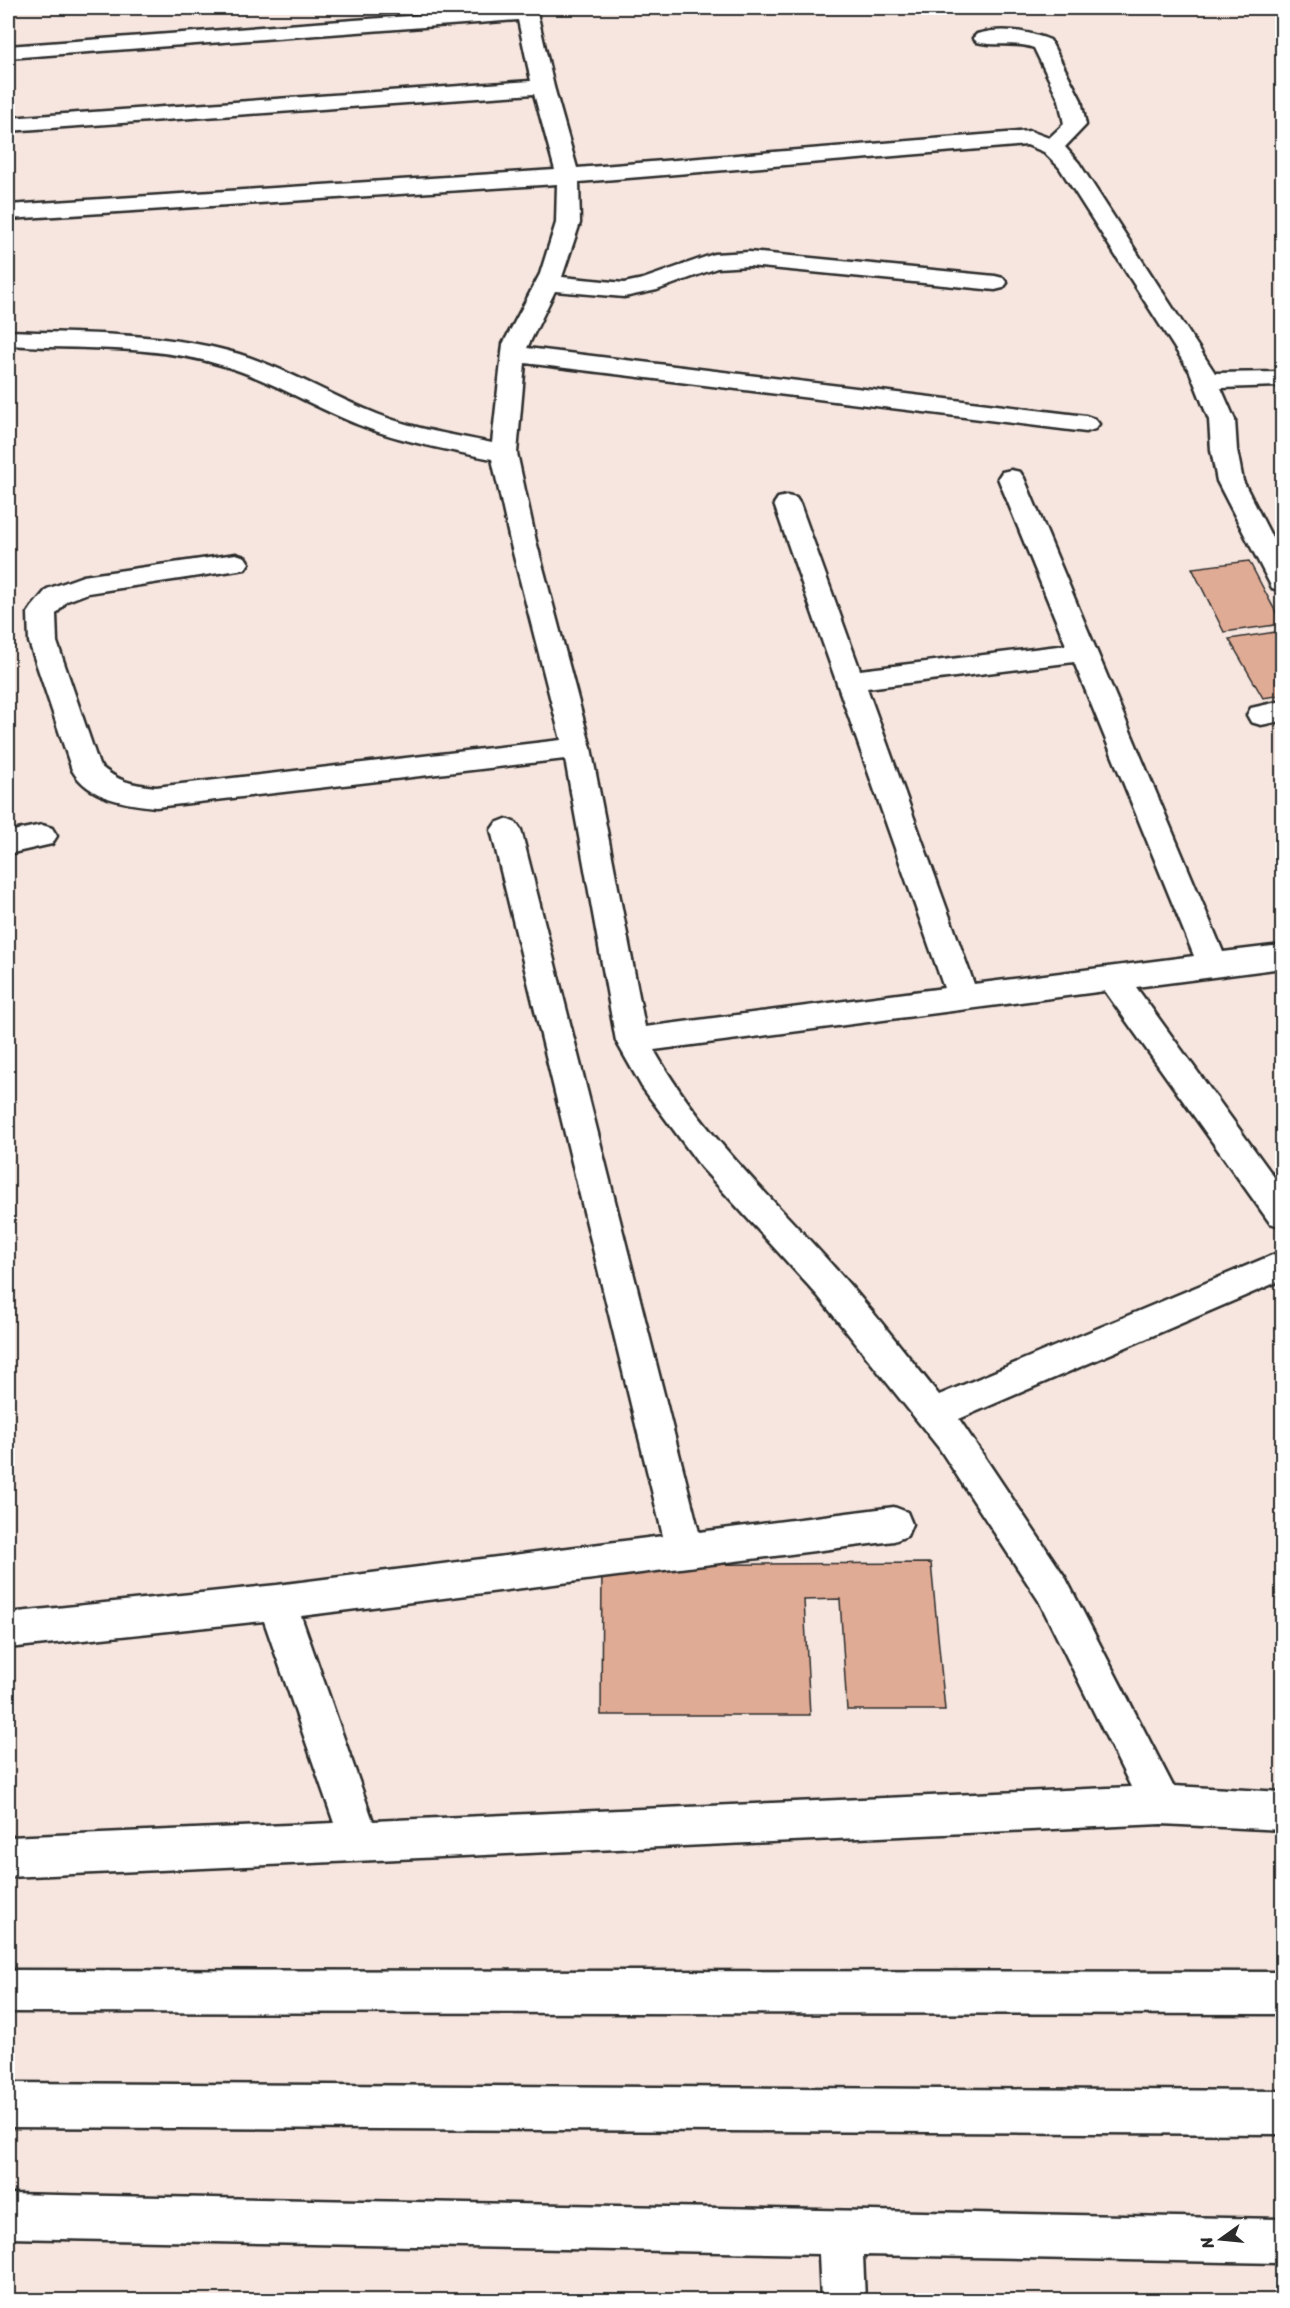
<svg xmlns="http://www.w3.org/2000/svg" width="1290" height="2308" font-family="Sriracha,sans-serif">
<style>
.building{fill:#e0ab95;stroke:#2b2b2b;stroke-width:1.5}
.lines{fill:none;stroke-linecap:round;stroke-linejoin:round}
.minor-casing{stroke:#2b2b2b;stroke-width:5}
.highway-casing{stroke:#2b2b2b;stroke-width:5}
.minor{fill:#fff;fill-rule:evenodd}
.highway{fill:#fff;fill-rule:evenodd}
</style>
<rect width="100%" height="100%" fill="#f6e6df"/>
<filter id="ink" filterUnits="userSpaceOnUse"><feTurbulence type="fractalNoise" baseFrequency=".0167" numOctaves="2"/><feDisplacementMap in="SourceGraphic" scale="12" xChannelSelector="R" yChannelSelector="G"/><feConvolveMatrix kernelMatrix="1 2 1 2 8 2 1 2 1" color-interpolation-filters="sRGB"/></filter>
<g filter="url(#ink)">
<g class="building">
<polygon points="1249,561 1282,624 1224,632 1192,568"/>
<polygon points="1282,631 1282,695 1263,698 1229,639"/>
<polygon points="931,1563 945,1710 847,1710 840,1599 804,1600 810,1715 601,1715 602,1565"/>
</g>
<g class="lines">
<g class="minor-casing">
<g id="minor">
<path d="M516 8H536L554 87 577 168 1030 131 1049 138 1064 124 1059 100 1034 48C1015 41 996 47 977 42L973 38 977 34C1002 27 1027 31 1050 40L1081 100 1086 125 1065 147 1079 163 1215 373 1282 372V386L1221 388 1235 420 1237 450 1243 481 1282 557V591L1272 588 1269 582 1217 481 1211 450 1209 420 1190 372 1059 167 1044 152 1027 145 579 182 580 223 562 277 624 283 643 279 714 254 749 252 995 276 1003 278 1007 283 1003 288 995 290 749 266 717 268 657 290 624 297 555 291 527 348 1086 416 1095 419 1099 424 1095 429 1086 432 525 363 517 453 536 541 591 748 645 1027 944 988 774 504 778 498 787 496 796 498 800 504 860 670 1066 645 998 478 1002 472 1011 470 1020 472 1024 478 1223 952 1282 945V968L1136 987 1282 1188V1227L1270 1223 1105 991 654 1050C702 1135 777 1202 841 1275 875 1313 907 1355 939 1395L1282 1251V1280L959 1419 1065 1577 1173 1786 1282 1792V1830L1161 1824 8 1877V1837L334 1823 264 1621 8 1648V1613L277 1585 663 1536 491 830 496 823 506 819 516 823 521 830 699 1532 894 1507 907 1512 912 1524 907 1536 894 1541 301 1616 373 1821 1131 1787 1039 1601 939 1448 818 1296 701 1167 642 1087 616 1041 565 759 156 807C125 804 89 799 72 770L29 642 28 613 32 607 47 589 83 576 236 554 245 557 249 563 245 569 88 593 67 601 56 614 57 642 99 765C119 782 130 784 156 787L561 740 510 541 492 459C448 450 402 442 359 425 313 407 270 379 221 365 153 344 78 350 8 345V331C85 334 165 332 239 354 287 369 331 396 377 414 414 429 454 435 492 443L503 344 540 274 556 223 557 184 8 219V205L555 170 534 94 8 131V118L531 81 518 20 8 58V46ZM1074 662 1194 956 974 984 867 688Z"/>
<polygon points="1282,701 1282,721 1261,725 1251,722 1247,715 1251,708"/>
<polygon points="42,825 52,828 57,836 52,844 8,854 8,832"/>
<polygon points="8,2194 1282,2219 1282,2263 863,2255 865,2300 821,2300 819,2254 8,2238"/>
</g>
</g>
<g class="highway-casing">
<g id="highway">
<polygon points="8,1970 1282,1972 1282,2014 8,2012"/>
<polygon points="8,2083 1282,2091 1282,2134 8,2127"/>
</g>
</g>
<use href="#minor" class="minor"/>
<use href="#highway" class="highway"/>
</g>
</g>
<rect width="1290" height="2308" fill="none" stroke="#fff" stroke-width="30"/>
<rect x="15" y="15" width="1260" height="2278" fill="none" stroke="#2b2b2b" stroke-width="2" filter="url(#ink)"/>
<g transform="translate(1221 2239) rotate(255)" stroke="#ffffff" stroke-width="4.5" paint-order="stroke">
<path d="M0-4.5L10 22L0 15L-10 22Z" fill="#2b2b2b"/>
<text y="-9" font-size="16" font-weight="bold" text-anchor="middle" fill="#2b2b2b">N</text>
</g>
</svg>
